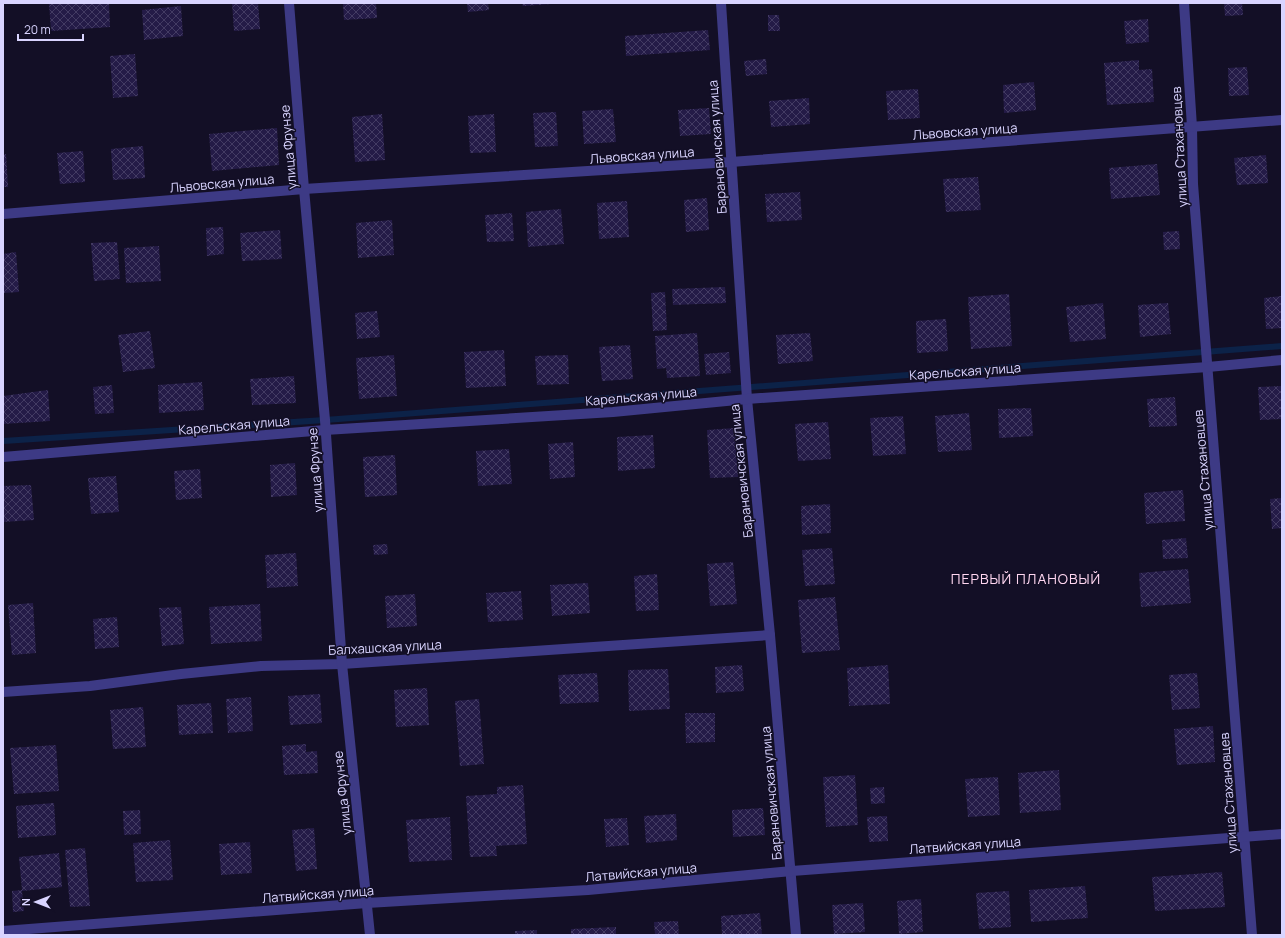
<svg xmlns="http://www.w3.org/2000/svg" width="1285" height="938" font-family="Manrope,sans-serif">
<style>
.lines{fill:none;stroke-linecap:round;stroke-linejoin:round}
.stream{stroke:#0c2248;stroke-width:6}
.building{fill:url(#building-cross-hatch)}
.minor{stroke:#3d3a85;stroke-width:10}
.tertiary{stroke:#3d3a85;stroke-width:10}
.labels{text-anchor:middle;dominant-baseline:central;stroke-width:3;stroke-linejoin:round;paint-order:stroke}
.street-label{font-size:13px;fill:#d9d4ff;stroke:#130f26}
.neighbourhood-label{font-size:14px;letter-spacing:1px;fill:#ffd6f0;stroke:#130f26}
</style>
<defs>
<pattern id="building-cross-hatch" width="8" height="8" patternUnits="userSpaceOnUse"><rect width="8" height="8" fill="#241b47"/><path d="M0 0l8 8M0 8l8-8" fill="none" stroke="#433b63"/></pattern>
</defs>
<rect width="100%" height="100%" fill="#130f26"/>
<g class="lines">
<polyline class="stream" points="3,441 325,420 1282,346"/>
</g>
<g class="building">
<polygon points="49,3 109,3 110,27 51,31"/>
<polygon points="232,3 258,3 260,29 234,31"/>
<polygon points="343,3 376,3 377,18 344,20"/>
<polygon points="467,3 488,3 489,10 468,12"/>
<polygon points="522,3 550,3 551,4 523,6"/>
<polygon points="1224,3 1242,3 1243,15 1225,16"/>
<polygon points="181,6 183,36 144,40 142,10"/>
<polygon points="768,15 779,15 780,31 768,31"/>
<polygon points="1148,19 1149,42 1126,44 1124,21"/>
<polygon points="708,30 710,50 626,56 625,36"/>
<polygon points="135,54 138,96 113,98 110,56"/>
<polygon points="766,59 767,74 746,76 744,61"/>
<polygon points="1139,60 1139,70 1152,69 1154,102 1107,105 1104,63"/>
<polygon points="1247,67 1249,95 1229,96 1228,68"/>
<polygon points="1034,82 1036,110 1004,113 1003,85"/>
<polygon points="918,89 920,118 888,120 886,91"/>
<polygon points="809,98 810,124 771,127 769,101"/>
<polygon points="709,108 711,134 680,136 678,110"/>
<polygon points="613,109 616,142 584,144 582,111"/>
<polygon points="556,112 558,146 535,147 533,113"/>
<polygon points="382,114 385,160 355,162 352,117"/>
<polygon points="494,114 496,152 470,153 468,116"/>
<polygon points="277,128 279,165 212,171 209,134"/>
<polygon points="143,146 145,178 113,180 111,149"/>
<polygon points="83,151 85,182 60,184 57,153"/>
<polygon points="6,154 8,187 3,187 3,155"/>
<polygon points="1266,155 1268,183 1237,185 1234,158"/>
<polygon points="1157,164 1160,195 1111,199 1109,168"/>
<polygon points="978,177 981,210 946,212 943,179"/>
<polygon points="800,192 802,220 767,222 765,194"/>
<polygon points="707,198 709,230 686,232 684,200"/>
<polygon points="627,201 629,237 599,239 597,203"/>
<polygon points="561,209 564,244 528,247 526,212"/>
<polygon points="512,213 514,241 487,242 485,215"/>
<polygon points="392,220 394,255 358,258 356,223"/>
<polygon points="223,227 224,254 207,256 206,228"/>
<polygon points="280,230 282,259 242,261 240,233"/>
<polygon points="1179,231 1180,249 1164,250 1163,232"/>
<polygon points="117,242 120,279 94,281 91,243"/>
<polygon points="159,246 161,281 126,283 124,248"/>
<polygon points="16,252 19,292 3,293 3,254"/>
<polygon points="725,287 726,303 673,305 672,289"/>
<polygon points="665,292 667,330 653,331 651,293"/>
<polygon points="1009,294 1012,346 971,349 968,297"/>
<polygon points="1282,296 1282,328 1266,329 1264,298"/>
<polygon points="1103,303 1106,339 1070,342 1066,307"/>
<polygon points="1168,303 1171,334 1140,337 1138,305"/>
<polygon points="377,311 380,337 357,339 355,313"/>
<polygon points="946,319 948,351 917,353 916,321"/>
<polygon points="150,331 155,368 123,372 118,335"/>
<polygon points="697,333 700,376 667,378 666,368 657,369 655,336"/>
<polygon points="810,333 813,361 778,364 776,335"/>
<polygon points="630,345 633,379 602,381 599,347"/>
<polygon points="504,350 506,386 466,388 464,352"/>
<polygon points="729,352 731,373 706,375 704,354"/>
<polygon points="394,355 397,396 359,399 356,358"/>
<polygon points="568,355 569,384 537,385 535,356"/>
<polygon points="294,376 296,403 252,405 250,379"/>
<polygon points="202,382 204,410 159,413 158,385"/>
<polygon points="112,385 114,413 95,414 93,387"/>
<polygon points="1282,386 1282,419 1260,420 1258,387"/>
<polygon points="48,390 50,421 3,424 3,396"/>
<polygon points="1175,397 1177,426 1149,427 1147,399"/>
<polygon points="1031,408 1033,436 999,438 998,409"/>
<polygon points="969,413 972,450 938,452 935,416"/>
<polygon points="903,416 906,454 873,456 870,418"/>
<polygon points="828,422 831,459 798,461 795,424"/>
<polygon points="735,428 738,477 710,478 707,430"/>
<polygon points="653,435 655,468 618,471 617,437"/>
<polygon points="573,442 575,477 550,479 548,444"/>
<polygon points="509,449 512,484 478,486 476,451"/>
<polygon points="395,455 397,495 365,497 363,457"/>
<polygon points="295,463 297,495 271,497 270,465"/>
<polygon points="200,469 202,498 176,500 174,471"/>
<polygon points="116,476 119,512 91,514 88,478"/>
<polygon points="31,485 34,520 3,522 3,486"/>
<polygon points="1183,490 1185,521 1146,524 1144,493"/>
<polygon points="1282,498 1282,528 1272,529 1270,499"/>
<polygon points="830,504 831,533 802,535 801,506"/>
<polygon points="1186,538 1188,558 1163,559 1162,540"/>
<polygon points="387,544 388,554 374,555 373,545"/>
<polygon points="832,548 835,584 805,586 802,550"/>
<polygon points="296,553 298,586 267,588 265,555"/>
<polygon points="733,562 737,604 710,606 707,564"/>
<polygon points="1188,569 1191,603 1141,607 1139,573"/>
<polygon points="657,574 659,610 636,611 634,576"/>
<polygon points="588,583 590,613 552,616 550,585"/>
<polygon points="521,591 523,620 488,622 486,593"/>
<polygon points="415,594 417,626 387,628 385,596"/>
<polygon points="835,597 840,650 802,653 798,600"/>
<polygon points="33,603 36,653 12,655 8,605"/>
<polygon points="260,604 262,641 211,644 209,607"/>
<polygon points="181,607 184,644 162,646 159,608"/>
<polygon points="117,617 119,647 95,649 93,619"/>
<polygon points="742,665 744,691 716,693 715,667"/>
<polygon points="888,665 890,704 849,706 847,668"/>
<polygon points="668,669 670,709 629,711 628,670"/>
<polygon points="597,673 599,702 560,704 558,675"/>
<polygon points="1197,673 1200,708 1172,710 1169,675"/>
<polygon points="427,688 429,725 396,727 394,690"/>
<polygon points="320,694 322,723 290,725 288,696"/>
<polygon points="251,697 253,731 228,733 226,699"/>
<polygon points="479,699 484,764 460,766 455,701"/>
<polygon points="211,703 213,733 179,735 177,705"/>
<polygon points="143,707 146,747 113,749 110,710"/>
<polygon points="685,713 715,713 715,742 686,743"/>
<polygon points="1213,726 1215,762 1177,765 1174,729"/>
<polygon points="306,744 306,752 317,751 318,773 284,775 282,746"/>
<polygon points="56,745 59,791 14,794 10,748"/>
<polygon points="1059,770 1061,810 1020,813 1018,773"/>
<polygon points="855,775 858,825 826,827 823,777"/>
<polygon points="998,777 1000,815 968,817 965,779"/>
<polygon points="523,785 527,844 496,846 497,856 470,857 466,796 497,794 497,787"/>
<polygon points="884,787 885,803 871,804 870,788"/>
<polygon points="54,803 56,835 18,838 16,806"/>
<polygon points="763,808 765,835 733,837 732,810"/>
<polygon points="140,810 141,834 124,835 123,811"/>
<polygon points="676,814 677,840 646,843 644,816"/>
<polygon points="887,816 888,841 869,842 867,817"/>
<polygon points="450,817 452,860 409,862 406,820"/>
<polygon points="627,818 629,845 606,847 604,819"/>
<polygon points="314,828 317,869 296,871 292,830"/>
<polygon points="170,840 173,880 136,882 133,843"/>
<polygon points="250,842 252,873 221,875 219,844"/>
<polygon points="85,848 90,906 70,907 65,850"/>
<polygon points="59,853 62,887 22,891 24,911 13,912 12,891 22,890 19,857"/>
<polygon points="1222,872 1225,907 1155,911 1152,877"/>
<polygon points="1085,886 1088,918 1031,922 1029,890"/>
<polygon points="1009,891 1011,927 979,929 976,893"/>
<polygon points="921,899 923,932 899,934 897,901"/>
<polygon points="863,903 865,932 834,934 832,905"/>
<polygon points="760,913 762,935 722,935 721,916"/>
<polygon points="678,921 679,935 655,935 654,922"/>
<polygon points="616,927 616,935 571,935 571,929"/>
<polygon points="537,930 537,935 515,935 515,931"/>
</g>
<g class="lines">
<g class="minor">
<polyline points="721,3 747,399 770,635 796,935"/>
<polyline points="1184,3 1192,127 1193,184 1252,935"/>
<polyline points="3,214 304,189 731,162 1282,120"/>
<polyline points="3,457 325,430 613,412 747,399 1208,367 1282,360"/>
<polyline points="3,692 90,686 181,674 261,666 342,664 770,635"/>
<polyline points="3,931 367,903 588,890 792,871 1282,834"/>
</g>
<polyline class="tertiary" points="289,3 304,189 325,420 342,664 370,935"/>
</g>
<g class="labels">
<g class="street-label">
<text transform="translate(965 131) rotate(-4)">Львовская улица</text>
<text transform="translate(288 147) rotate(-95)">улица Фрунзе</text>
<text transform="translate(717 147) rotate(-94)">Барановичская улица</text>
<text transform="translate(1179 147) rotate(-93)">улица Стахановцев</text>
<text transform="translate(642 155) rotate(-4)">Львовская улица</text>
<text transform="translate(222 183) rotate(-5)">Львовская улица</text>
<text transform="translate(965 371) rotate(-4)">Карельская улица</text>
<text transform="translate(641 396) rotate(-5)">Карельская улица</text>
<text transform="translate(234 425) rotate(-5)">Карельская улица</text>
<text transform="translate(315 470) rotate(-94)">улица Фрунзе</text>
<text transform="translate(1203 470) rotate(-95)">улица Стахановцев</text>
<text transform="translate(741 471) rotate(-96)">Барановичская улица</text>
<text transform="translate(385 647) rotate(-3)">Балхашская улица</text>
<text transform="translate(342 793) rotate(-96)">улица Фрунзе</text>
<text transform="translate(771 793) rotate(-95)">Барановичская улица</text>
<text transform="translate(1228 793) rotate(-94)">улица Стахановцев</text>
<text transform="translate(965 845) rotate(-4)">Латвийская улица</text>
<text transform="translate(641 872) rotate(-5)">Латвийская улица</text>
<text transform="translate(318 894) rotate(-4)">Латвийская улица</text>
</g>
<g class="neighbourhood-label">
<text x="1026" y="578">ПЕРВЫЙ ПЛАНОВЫЙ</text>
</g>
</g>
<rect width="1285" height="938" fill="none" stroke="#d9d4ff" stroke-width="8"/>
<g transform="translate(36 902) rotate(270)" stroke="#130f26" stroke-width="3" paint-order="stroke">
<path d="M0-3L7 15L0 10L-7 15Z" fill="#d9d4ff"/>
<text y="-6" font-size="11" font-weight="bold" text-anchor="middle" fill="#d9d4ff">N</text>
</g>
<path d="M18 34v6h65v-6" fill="none" stroke="#d9d4ff" stroke-width="2"/>
<text x="24" y="34" font-size="12" fill="#d9d4ff" stroke="#130f26" stroke-width="3" paint-order="stroke">20 m</text>
</svg>
